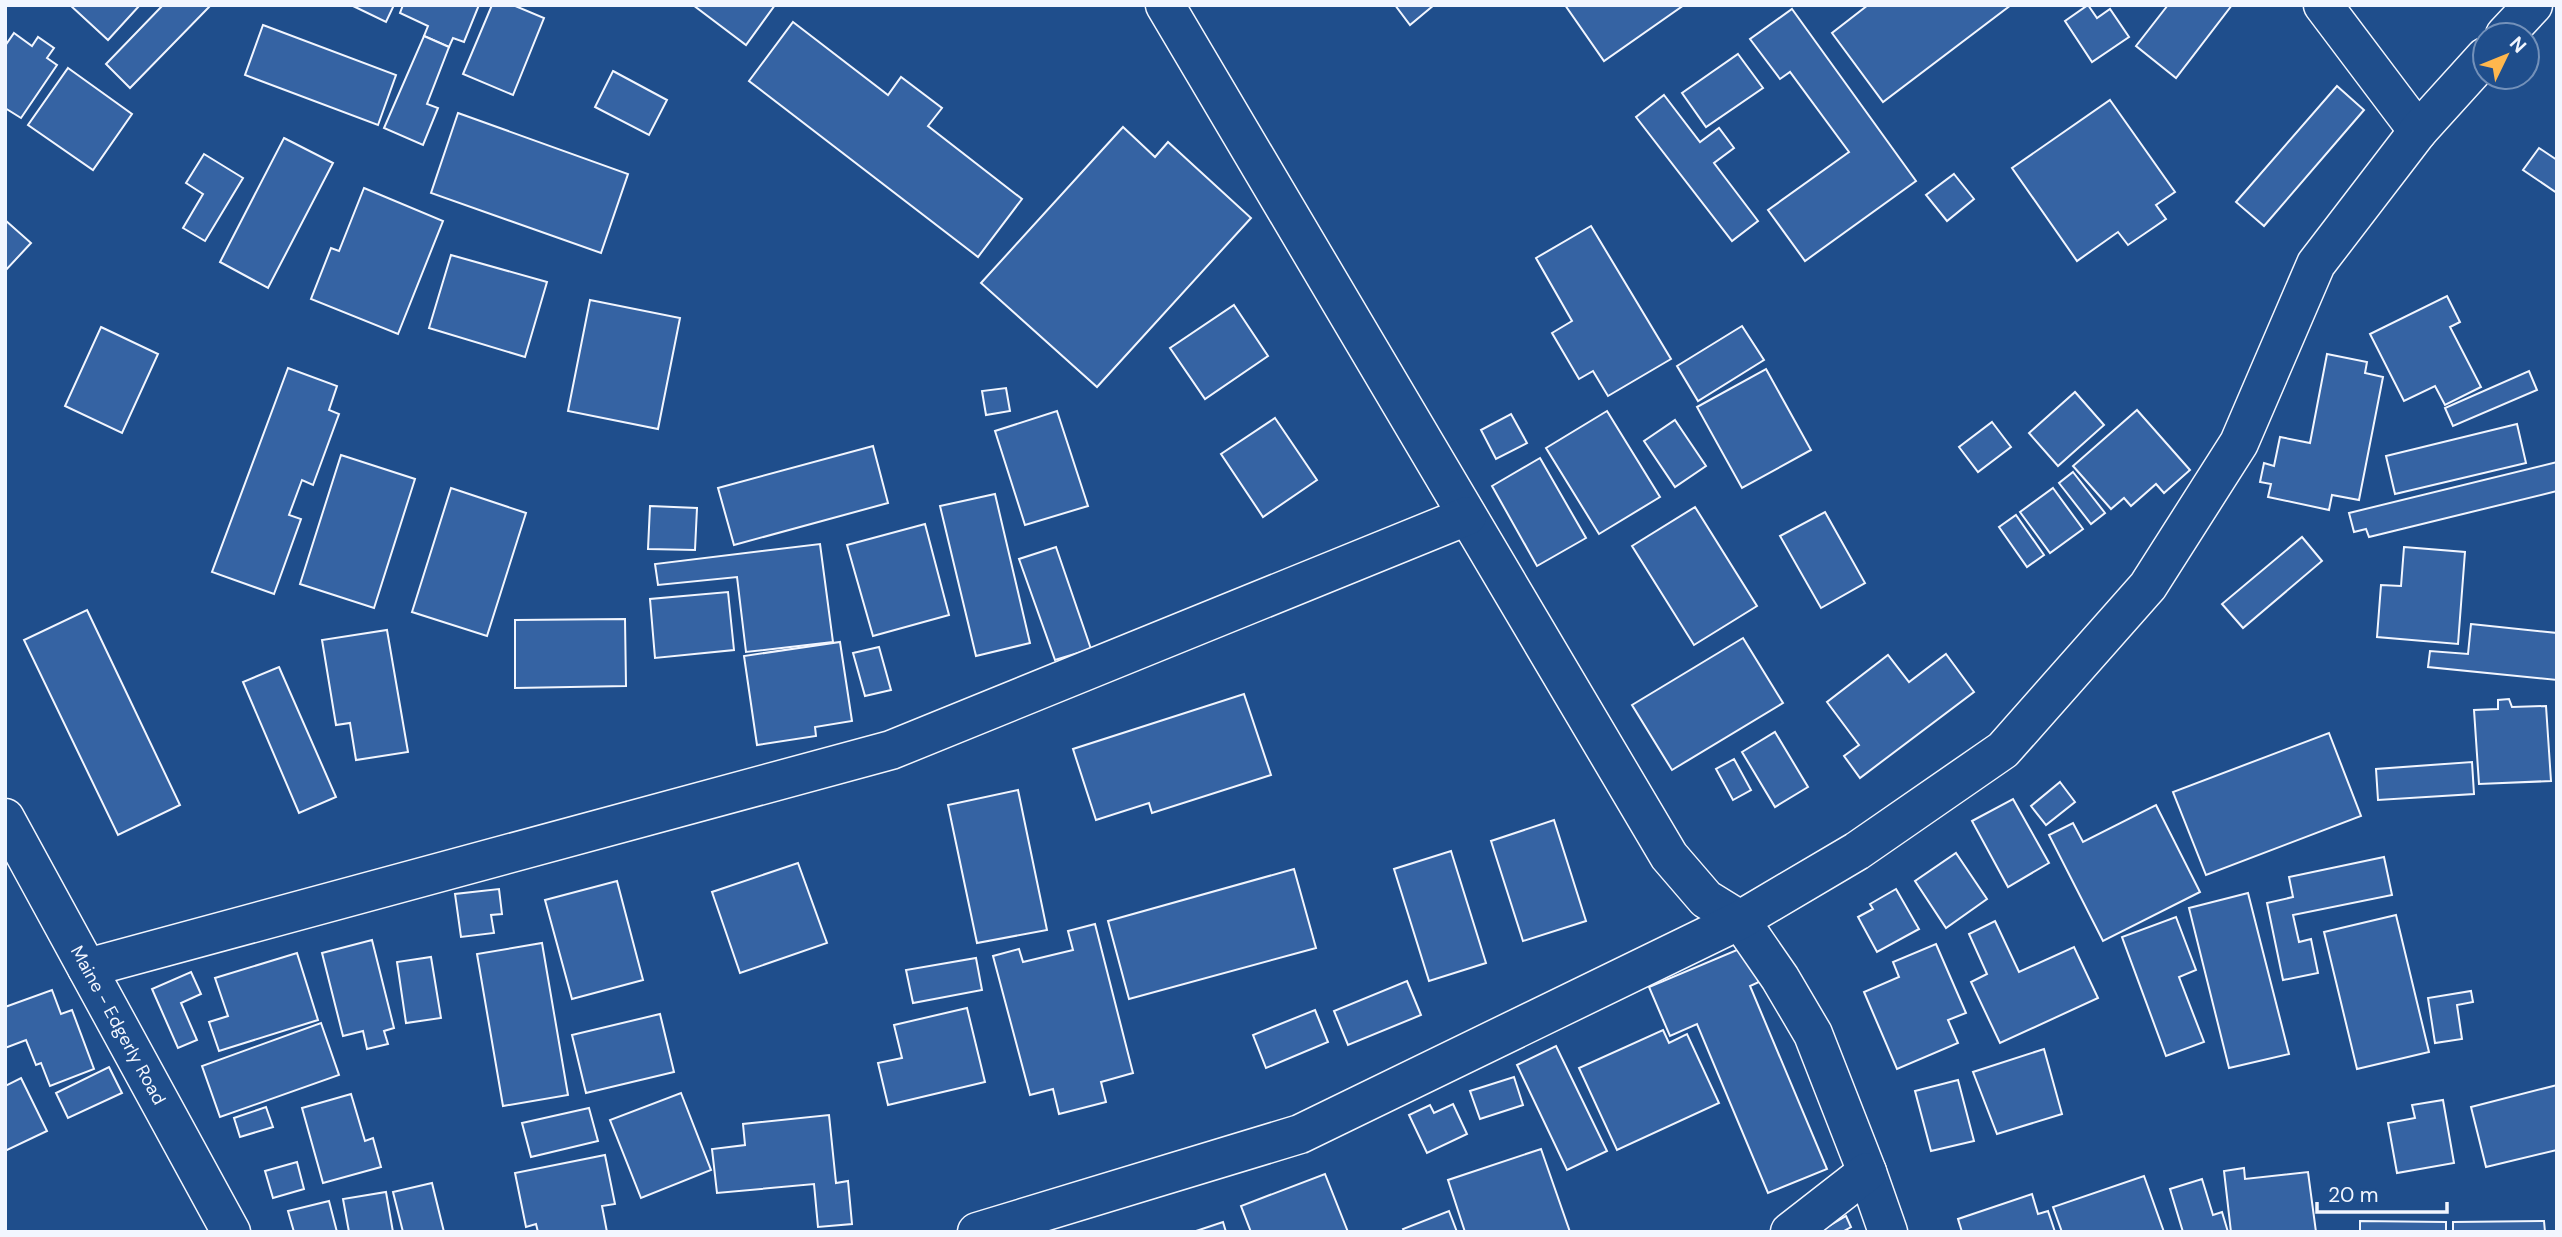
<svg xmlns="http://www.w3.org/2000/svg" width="2562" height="1237" font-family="'DM Sans',sans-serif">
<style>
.building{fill:#3563a3;stroke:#f2f6ff;stroke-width:2}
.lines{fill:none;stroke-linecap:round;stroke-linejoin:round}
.minor-casing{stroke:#f2f6ff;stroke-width:41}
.minor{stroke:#1f4e8c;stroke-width:38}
.labels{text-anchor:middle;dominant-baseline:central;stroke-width:5;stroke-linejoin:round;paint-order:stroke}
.street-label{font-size:18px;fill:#f2f6ff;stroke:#1f4e8c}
</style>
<rect width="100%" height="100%" fill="#1f4e8c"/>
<g class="building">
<polygon points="70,5 140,5 108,40"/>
<polygon points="163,5 211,5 130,88 106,64"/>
<polygon points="351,5 394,5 386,22"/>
<polygon points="403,5 479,5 464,42 453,38 449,47 424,36 428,26 400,13"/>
<polygon points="492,5 513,5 544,18 513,95 463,74"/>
<polygon points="693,5 775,5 746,45"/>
<polygon points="1395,5 1434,5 1410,25"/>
<polygon points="1565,5 1684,5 1604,61"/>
<polygon points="1868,5 2011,5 1883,102 1832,33"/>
<polygon points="2088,5 2097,18 2110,9 2129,37 2092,62 2065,21"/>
<polygon points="2168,5 2232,5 2176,78 2136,46"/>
<polygon points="1792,9 1916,181 1805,261 1768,210 1849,152 1790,72 1780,79 1750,39"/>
<polygon points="793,22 888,95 901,77 942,108 928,126 1022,199 978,257 749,81"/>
<polygon points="263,25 396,75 378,125 245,75"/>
<polygon points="14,33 32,46 38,37 54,48 47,58 57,65 21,118 5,108 5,46"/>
<polygon points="424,36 449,47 427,104 438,108 423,145 384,128"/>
<polygon points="1738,54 1763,88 1706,127 1682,93"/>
<polygon points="68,68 132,114 93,170 28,125"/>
<polygon points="613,71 667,100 649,135 595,107"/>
<polygon points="2337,86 2364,110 2264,226 2236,202"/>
<polygon points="1664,95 1700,142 1719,128 1734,148 1714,163 1758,221 1732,241 1636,117"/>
<polygon points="2110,100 2175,192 2156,205 2166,219 2128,245 2118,232 2077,261 2012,168"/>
<polygon points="458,113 628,174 601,253 431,193"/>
<polygon points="1123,127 1155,157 1168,142 1251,218 1097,387 981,283"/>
<polygon points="284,138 333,163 268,288 220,262"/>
<polygon points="2539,148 2557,160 2557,193 2523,170"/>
<polygon points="204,154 243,178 205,241 183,228 203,194 186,183"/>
<polygon points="1954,174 1974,199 1947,221 1926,195"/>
<polygon points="364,188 443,221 398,334 311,299 331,248 339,251"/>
<polygon points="5,220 31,243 5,271"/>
<polygon points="1591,226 1671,359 1608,396 1593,371 1579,379 1552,333 1572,321 1536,258"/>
<polygon points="451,255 547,282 525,357 429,328"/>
<polygon points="2447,296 2460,322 2450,327 2481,387 2445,405 2435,386 2404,401 2370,334"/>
<polygon points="590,300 680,318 658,429 568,411"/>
<polygon points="1234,305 1268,356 1205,399 1170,348"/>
<polygon points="1742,326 1764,360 1698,401 1677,366"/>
<polygon points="101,327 158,354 122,433 65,406"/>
<polygon points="2327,354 2367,362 2365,373 2383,377 2359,500 2332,495 2329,510 2268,497 2271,484 2260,482 2264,463 2274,466 2280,437 2310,443"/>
<polygon points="288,368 337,386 329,410 339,414 313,485 302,480 289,515 301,519 274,594 212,572"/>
<polygon points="1766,369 1811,450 1742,488 1697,407"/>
<polygon points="2529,371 2537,390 2453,426 2445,408"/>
<polygon points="1006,388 1010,411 986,415 982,391"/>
<polygon points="2075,392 2104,425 2058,466 2029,433"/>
<polygon points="2137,410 2190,470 2164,493 2156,484 2131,506 2124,498 2111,509 2073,466"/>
<polygon points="1057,411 1088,506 1025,525 995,431"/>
<polygon points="1607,411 1660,497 1599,534 1546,448"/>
<polygon points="1511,414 1527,443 1496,459 1481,430"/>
<polygon points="1275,418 1317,480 1263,517 1221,454"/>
<polygon points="1675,420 1706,466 1675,487 1644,441"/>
<polygon points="1992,422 2011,447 1978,472 1959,447"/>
<polygon points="2517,424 2526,463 2395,494 2386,456"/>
<polygon points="873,446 888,503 734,545 718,488"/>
<polygon points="341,455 415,479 374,608 300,584"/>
<polygon points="1540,458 1586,538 1537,566 1492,486"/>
<polygon points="2557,462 2557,491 2369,537 2366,529 2354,532 2349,513"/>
<polygon points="2073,472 2105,513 2091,524 2059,483"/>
<polygon points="451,488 526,513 487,636 412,612"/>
<polygon points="2053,488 2083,529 2050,553 2020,512"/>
<polygon points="995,494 1030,643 976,656 940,506"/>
<polygon points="650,506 697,508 695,550 648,549"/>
<polygon points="1695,507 1757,606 1694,645 1632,546"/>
<polygon points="1825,512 1865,583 1821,608 1780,536"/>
<polygon points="2016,515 2044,555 2027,567 1999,527"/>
<polygon points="925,524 949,615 873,636 847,545"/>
<polygon points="2302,537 2322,561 2243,628 2222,604"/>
<polygon points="820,544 833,642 746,652 737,577 658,585 655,564"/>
<polygon points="1056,547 1091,649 1055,660 1019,559"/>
<polygon points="2404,547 2465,552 2458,644 2377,637 2381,585 2401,586"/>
<polygon points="728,592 734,650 655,658 650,599"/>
<polygon points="87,610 180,805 118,835 24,640"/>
<polygon points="625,619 626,686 515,688 515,620"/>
<polygon points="2471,624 2557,633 2557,680 2428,667 2430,651 2468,654"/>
<polygon points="387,630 408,752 356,760 350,723 336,725 322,640"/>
<polygon points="1743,638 1783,703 1672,770 1632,705"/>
<polygon points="840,642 852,721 815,727 816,736 757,745 744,656"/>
<polygon points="879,647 891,690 865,696 853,653"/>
<polygon points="1946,654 1974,692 1860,778 1844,756 1859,745 1827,702 1888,655 1909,682"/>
<polygon points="279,667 336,797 299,813 243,682"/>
<polygon points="1244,694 1271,775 1152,813 1149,803 1096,820 1073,749"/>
<polygon points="2509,699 2512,707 2546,706 2551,781 2479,784 2474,710 2498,709 2498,700"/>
<polygon points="1775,732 1808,787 1775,807 1742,752"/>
<polygon points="2329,733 2361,816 2206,875 2173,792"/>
<polygon points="1734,759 1751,790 1733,800 1716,769"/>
<polygon points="2472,762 2474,794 2378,800 2376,769"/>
<polygon points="2060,782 2075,802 2046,825 2031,806"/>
<polygon points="1018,790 1047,930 977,943 948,805"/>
<polygon points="2013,799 2049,863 2008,887 1972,821"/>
<polygon points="2156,805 2200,892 2103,941 2049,835 2073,823 2083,842"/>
<polygon points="1554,820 1586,921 1523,941 1491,841"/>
<polygon points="1451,851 1486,963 1429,981 1394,869"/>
<polygon points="1956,853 1987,899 1946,928 1915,881"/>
<polygon points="2384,857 2392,895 2293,915 2299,942 2311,939 2318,973 2283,980 2267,903 2293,897 2289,877"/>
<polygon points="798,863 827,943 740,973 712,892"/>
<polygon points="1294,869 1316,948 1129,999 1108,921"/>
<polygon points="617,881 643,980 572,999 545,900"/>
<polygon points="499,889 502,914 491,915 494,933 461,937 455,894"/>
<polygon points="1896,889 1919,929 1877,952 1858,917 1873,909 1870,904"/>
<polygon points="2248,893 2289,1054 2229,1068 2189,908"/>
<polygon points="2396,915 2429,1052 2357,1069 2324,932"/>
<polygon points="2176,917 2196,970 2179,977 2204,1042 2166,1056 2122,937"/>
<polygon points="1995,921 2019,972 2074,947 2098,998 2000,1043 1971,982 1987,974 1969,934"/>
<polygon points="1095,924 1133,1073 1101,1082 1106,1102 1059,1114 1053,1089 1030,1095 993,956 1019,949 1023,962 1073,950 1068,931"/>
<polygon points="372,940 394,1028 384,1031 388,1044 367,1049 363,1031 343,1036 322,953"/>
<polygon points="542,943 568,1095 503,1106 477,954"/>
<polygon points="1936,944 1966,1013 1948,1020 1958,1043 1897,1069 1864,992 1899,977 1893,962"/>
<polygon points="1744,947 1759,982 1750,986 1827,1169 1768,1193 1697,1024 1670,1036 1649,987"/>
<polygon points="297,953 318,1020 219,1051 209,1022 228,1016 215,978"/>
<polygon points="431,957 441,1018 406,1023 397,962"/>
<polygon points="976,958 982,990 913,1003 906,970"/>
<polygon points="191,972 201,994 181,1003 197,1040 178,1048 152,989"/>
<polygon points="1407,981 1421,1015 1348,1045 1334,1011"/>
<polygon points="52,990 61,1014 72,1010 94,1069 50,1086 41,1063 36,1065 26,1040 5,1048 5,1007"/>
<polygon points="2471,991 2473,1002 2457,1005 2462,1039 2435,1043 2428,998"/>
<polygon points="967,1008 985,1082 888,1105 878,1063 902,1058 894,1025"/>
<polygon points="1315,1010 1328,1042 1266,1068 1253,1035"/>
<polygon points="660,1014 674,1072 586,1093 572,1035"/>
<polygon points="321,1023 339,1075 220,1117 202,1066"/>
<polygon points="1663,1030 1669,1043 1687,1034 1719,1103 1617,1150 1579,1068"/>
<polygon points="1556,1046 1607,1151 1567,1170 1517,1065"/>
<polygon points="2044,1049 2062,1114 1997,1134 1973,1072"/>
<polygon points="109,1067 122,1093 68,1118 56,1093"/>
<polygon points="1514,1077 1523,1105 1480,1119 1470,1091"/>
<polygon points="21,1078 47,1131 5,1151 5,1086"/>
<polygon points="1958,1080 1974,1141 1931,1151 1915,1091"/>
<polygon points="2557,1085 2557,1150 2486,1167 2471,1107"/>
<polygon points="681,1093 711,1170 641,1198 610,1120"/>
<polygon points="351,1094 365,1141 373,1138 381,1167 323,1183 302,1108"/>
<polygon points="2443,1100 2454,1163 2397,1173 2388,1123 2415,1118 2412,1105"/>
<polygon points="1453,1104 1467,1134 1427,1153 1409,1115 1430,1105 1434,1113"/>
<polygon points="266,1107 273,1127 240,1137 234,1118"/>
<polygon points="589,1108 598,1141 531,1157 522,1123"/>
<polygon points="829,1115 836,1183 848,1181 852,1224 818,1227 814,1184 717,1193 712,1149 745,1145 743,1124"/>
<polygon points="1541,1149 1570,1232 1465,1232 1448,1180"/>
<polygon points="605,1155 615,1204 602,1206 607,1232 538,1232 536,1224 526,1227 515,1173"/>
<polygon points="297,1162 304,1189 273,1198 265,1171"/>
<polygon points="2244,1168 2245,1179 2308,1172 2316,1232 2231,1232 2224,1171"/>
<polygon points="1325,1174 1348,1232 1251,1232 1241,1206"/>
<polygon points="2144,1176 2164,1232 2062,1232 2053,1207"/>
<polygon points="2202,1179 2213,1215 2222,1212 2228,1232 2183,1232 2170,1189"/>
<polygon points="432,1183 444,1232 403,1232 393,1192"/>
<polygon points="386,1192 393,1232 349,1232 343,1199"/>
<polygon points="2032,1194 2038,1214 2048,1211 2055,1232 1962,1232 1958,1219"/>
<polygon points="329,1201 337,1232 294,1232 288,1211"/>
<polygon points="1449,1211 1457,1232 1404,1232 1403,1229"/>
<polygon points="1846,1216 1851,1227 1842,1232 1825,1232 1824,1229"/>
<polygon points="2360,1221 2446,1222 2446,1232 2360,1232"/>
<polygon points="2544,1221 2545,1232 2453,1232 2453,1222"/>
<polygon points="1223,1222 1226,1232 1193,1232"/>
</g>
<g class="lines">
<g class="minor-casing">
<g id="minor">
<polyline points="1165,5 1669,856 1706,899 1740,920 1780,978 1813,1034 1867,1172 1888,1232"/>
<polyline points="2323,5 2418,131"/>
<polyline points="2505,35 2533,5"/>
<path id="s1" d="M5 818 231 1232"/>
<polyline points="87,968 891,750 1467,516"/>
<polyline points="977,1232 1300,1134 1740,920 1857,851 2003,750 2148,586 2239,443 2316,264 2418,131 2485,57"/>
<polyline points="1790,1232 1867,1172"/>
</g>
</g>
<use href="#minor" class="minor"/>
</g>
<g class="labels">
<g class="street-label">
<text stroke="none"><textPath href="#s1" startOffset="236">Maine - Edgerly Road</textPath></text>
</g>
</g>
<rect width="2562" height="1237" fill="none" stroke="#f2f6ff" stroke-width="14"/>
<g transform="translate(2506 56) rotate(47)"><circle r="33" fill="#1f4e8c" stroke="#7391ba" stroke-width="2"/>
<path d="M0-5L12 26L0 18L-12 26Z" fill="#ffb74d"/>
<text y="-10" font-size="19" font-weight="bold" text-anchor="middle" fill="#f2f6ff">N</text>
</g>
<path d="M2317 1202v10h130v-10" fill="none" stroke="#f2f6ff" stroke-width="3.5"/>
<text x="2328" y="1202" font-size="21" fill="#f2f6ff" stroke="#1f4e8c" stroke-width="5" paint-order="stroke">20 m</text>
</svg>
